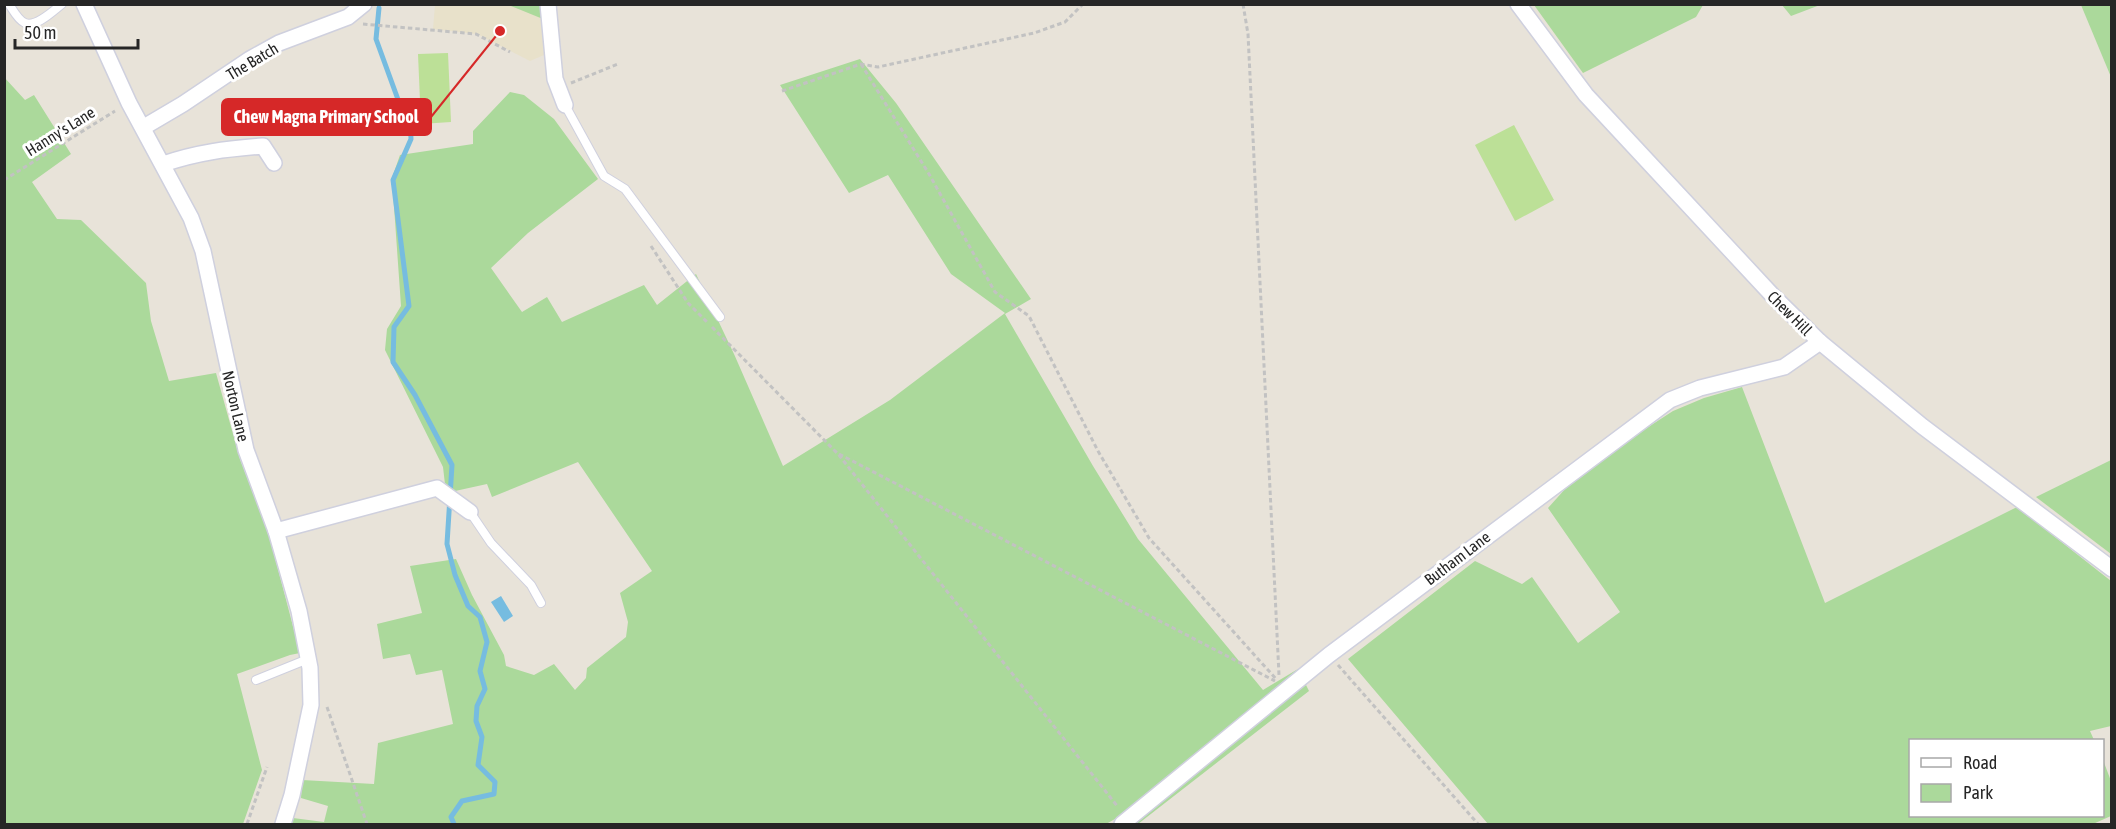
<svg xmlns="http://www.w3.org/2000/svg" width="2116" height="829" font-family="'Asap Condensed',sans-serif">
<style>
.education{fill:#e8e1ca}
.green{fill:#abd99b}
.pitch{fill:#bce097}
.water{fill:#76bce0}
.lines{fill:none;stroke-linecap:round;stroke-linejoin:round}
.stream{stroke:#76bce0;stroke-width:5}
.lane-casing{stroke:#cfd0de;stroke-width:10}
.street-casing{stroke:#cfd0de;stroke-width:18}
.path{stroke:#c2c2c2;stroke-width:3;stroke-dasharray:4.5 3;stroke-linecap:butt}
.lane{stroke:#fff;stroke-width:8}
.street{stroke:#fff;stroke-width:15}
.labels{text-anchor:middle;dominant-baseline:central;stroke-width:6;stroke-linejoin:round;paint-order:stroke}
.street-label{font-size:16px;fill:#262626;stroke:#fff}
.leader{fill:none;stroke:#d62828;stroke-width:2}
.callout-dot{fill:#d62828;stroke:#fff;stroke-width:2}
.callout{fill:#d62828;stroke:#d62828;stroke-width:2}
.callout-label{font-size:18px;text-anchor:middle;font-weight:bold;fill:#fff}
</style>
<rect width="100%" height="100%" fill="#e8e3d9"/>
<polygon class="education" points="435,5 544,5 544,55 530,61 477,34 433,29"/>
<g class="green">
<polygon points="511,5 542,5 543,19 511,6"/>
<polygon points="1534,5 1703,5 1696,17 1583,73"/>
<polygon points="1782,5 1820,5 1791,16"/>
<polygon points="2081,5 2111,5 2111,77"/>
<polygon points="860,59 896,103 1031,299 1005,314 1093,466 1138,539 1263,690 1298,669 1309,691 1138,824 1115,819 1106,824 291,824 293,818 324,822 328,806 301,798 302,780 374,784 378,743 453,724 442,670 416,675 410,654 383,659 377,624 422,613 410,566 456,559 472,595 504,655 506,666 534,675 554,664 575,690 586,678 587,668 626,637 628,622 620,593 652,571 578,462 492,497 487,484 446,493 443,467 385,350 387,329 401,306 392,178 400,155 473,144 473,131 510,92 524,95 554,119 598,179 528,233 491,268 522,312 547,297 562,322 644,285 657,305 696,274 734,354 783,466 890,400 1005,313 951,274 888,175 849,193 780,85"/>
<polygon points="4,77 25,100 34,95 71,154 32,182 57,219 81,220 146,283 151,321 169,381 216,373 240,459 269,535 300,653 290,655 237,674 262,770 243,824 5,824"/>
<polygon points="1742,387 1825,603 2017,507 2111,581 2111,726 2090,731 2094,740 1910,740 1910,816 2102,816 2103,760 2111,781 2111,816 2093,824 1488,824 1348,659 1475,561 1522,584 1532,577 1578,643 1620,612 1548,508 1566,488 1622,444 1673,411 1704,398"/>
<polygon points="2111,460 2111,554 2036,497"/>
</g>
<g class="pitch">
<polygon points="448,53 451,122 421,124 418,54"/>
<polygon points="1514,125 1554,200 1515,221 1475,145"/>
</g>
<polygon class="water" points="501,596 513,616 504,622 491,602"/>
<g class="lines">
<polyline class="stream" points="379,8 376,39 400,105 410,117 411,139 393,180 409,306 394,327 393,362 415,395 452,465 447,544 455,575 468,606 480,617 487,642 480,671 485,689 477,706 476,721 482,737 478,765 495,782 494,794 462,801 451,817 454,824"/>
<g class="lane-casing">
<g id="lane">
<path d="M9 4C13 10 18 20 25 23 36 28 54 10 62 4"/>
<polyline points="565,105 604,176 625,189 720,317"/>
<polyline points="470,512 491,543 531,585 541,603"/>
<polyline points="256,680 308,659"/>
</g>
</g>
<g class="street-casing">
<g id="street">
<polyline points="84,4 129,103 191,218 203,251 246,450 276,531 299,611 310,668 311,705 292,795 283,824"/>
<polyline points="548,4 555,79 565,105"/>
<polyline points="1518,4 1586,95 1773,296 1820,342 1922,426 2112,569"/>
<polyline points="144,127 183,104 250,59 279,43 348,17 364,4"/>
<path d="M163 164C199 152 226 149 263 146L274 163"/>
<polyline points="276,531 437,488 470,512"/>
<polyline points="1122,824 1329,655 1670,400 1700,388 1784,367 1820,342"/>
</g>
</g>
<g class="path">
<polyline points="1243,4 1248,34 1279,675"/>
<polyline points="363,24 476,34 510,52"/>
<polyline points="861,64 929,174 995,292 1029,316 1098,451 1149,538 1277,680"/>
<polyline points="571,83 618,64"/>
<polyline points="782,91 861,64 878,67 1034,33 1065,22 1083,4"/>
<polyline points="4,180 115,111"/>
<polyline points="651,246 688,303 707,322"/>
<polyline points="712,327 838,454 1118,807"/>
<polyline points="839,454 1275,681"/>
<polyline points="1338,665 1478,824"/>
<polyline points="327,707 367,824"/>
<polyline points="247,824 267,767"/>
</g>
<use href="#lane" class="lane"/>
<use href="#street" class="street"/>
</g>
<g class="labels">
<g class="street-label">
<text transform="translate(252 61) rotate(-31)">The Batch</text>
<text transform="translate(60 131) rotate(-32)">Hanny's Lane</text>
<text transform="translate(1790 313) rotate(45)">Chew Hill</text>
<text transform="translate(236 406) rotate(77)">Norton Lane</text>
<text transform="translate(1457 558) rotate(-37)">Butham Lane</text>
</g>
</g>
<path class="leader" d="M500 31L431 117"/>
<circle class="callout-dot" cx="500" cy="31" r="6"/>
<rect class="callout" x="222" y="99" width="209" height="36" rx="6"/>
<g class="callout-label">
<text x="326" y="123">Chew Magna Primary School</text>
</g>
<rect width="2116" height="829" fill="none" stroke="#262626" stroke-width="12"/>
<rect x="1909" y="739" width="195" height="78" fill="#ffffff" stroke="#a8a8a8" stroke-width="1.5"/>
<rect x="1921" y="758" width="30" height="9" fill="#ffffff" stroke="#a8a8a8" stroke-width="1.5"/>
<text x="1963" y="769" font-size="18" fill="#262626">Road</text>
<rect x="1921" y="784" width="30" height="18" fill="#abd99b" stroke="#a8a8a8" stroke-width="1.5"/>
<text x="1963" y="799" font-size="18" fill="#262626">Park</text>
<path d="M15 39v9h123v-9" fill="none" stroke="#262626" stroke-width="3"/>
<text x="24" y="39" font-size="18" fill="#262626" stroke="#ffffff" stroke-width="4.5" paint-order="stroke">50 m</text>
</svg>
